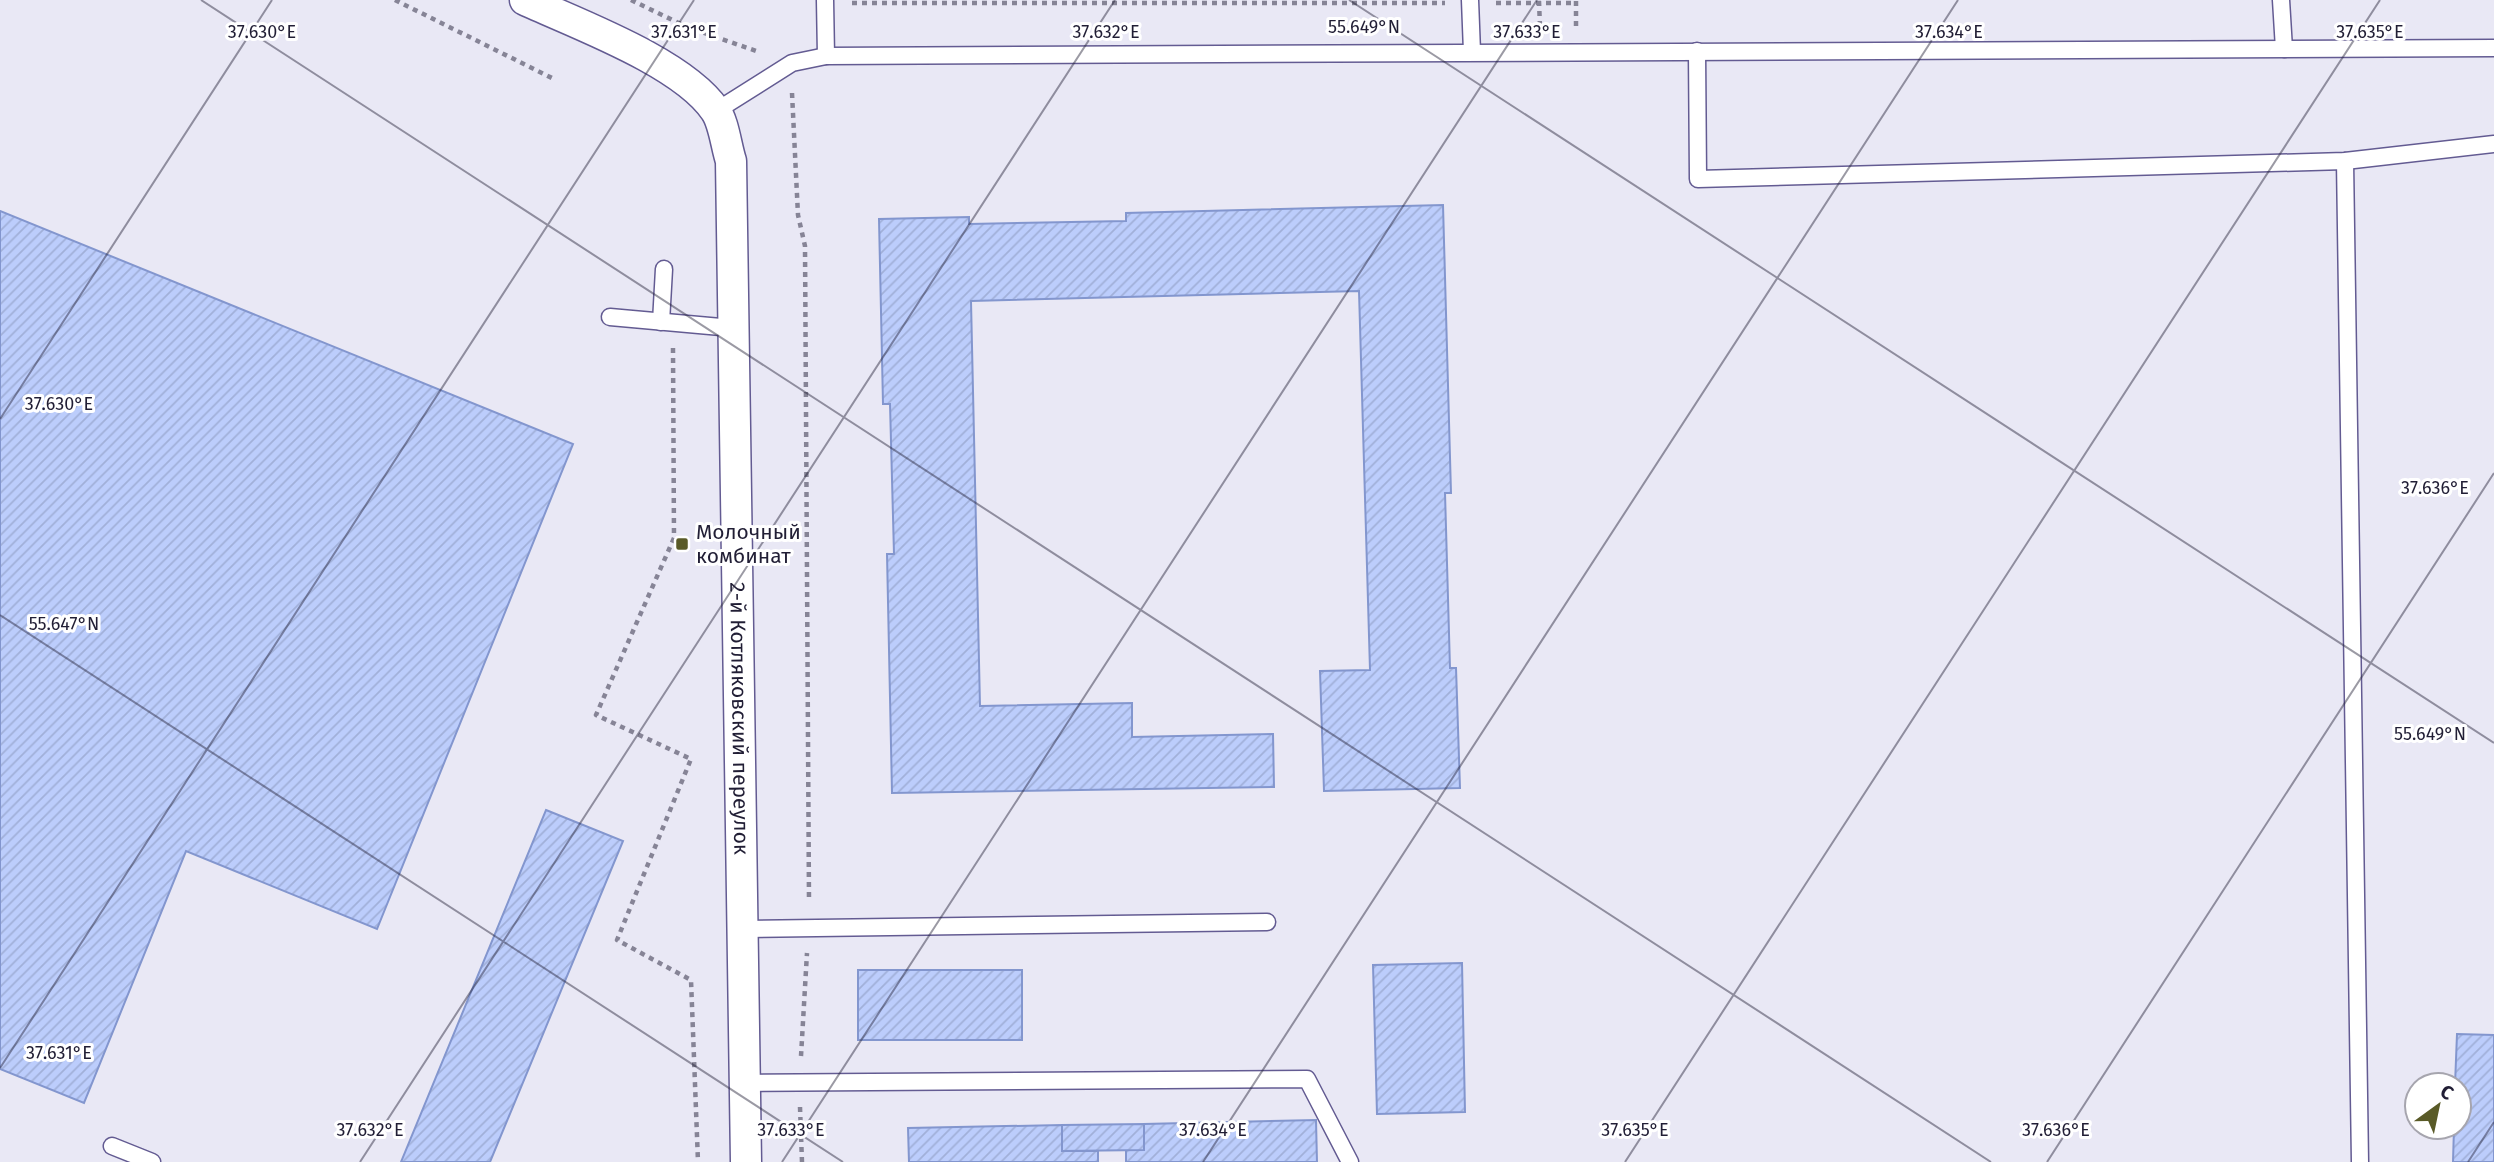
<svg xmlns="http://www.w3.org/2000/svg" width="2494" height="1162" font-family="'Fira Sans',sans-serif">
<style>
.building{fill:url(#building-hatch);stroke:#8396ce;stroke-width:2}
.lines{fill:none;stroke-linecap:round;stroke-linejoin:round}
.lane-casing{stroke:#635b92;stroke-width:19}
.street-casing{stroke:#635b92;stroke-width:33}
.path{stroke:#868496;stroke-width:4.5;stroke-dasharray:5 5;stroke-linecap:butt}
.lane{stroke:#fff;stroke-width:16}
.street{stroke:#fff;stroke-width:30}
.ticks{fill:none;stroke:#211e35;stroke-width:2;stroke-opacity:0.45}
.poi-dot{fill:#595a27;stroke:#fff;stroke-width:2.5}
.labels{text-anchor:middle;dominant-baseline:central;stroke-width:6;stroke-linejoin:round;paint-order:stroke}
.poi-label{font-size:21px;fill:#211e35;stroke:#fff;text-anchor:start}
.street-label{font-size:21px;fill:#211e35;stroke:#fff}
.ticks-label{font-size:18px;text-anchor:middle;fill:#211e35;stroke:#fff;stroke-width:6;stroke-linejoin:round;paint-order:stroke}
</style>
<defs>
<pattern id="building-hatch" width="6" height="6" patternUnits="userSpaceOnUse" patternTransform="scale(1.75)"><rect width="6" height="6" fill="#bccdfc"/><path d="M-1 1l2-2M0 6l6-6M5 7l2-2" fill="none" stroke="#a1b0d9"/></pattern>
</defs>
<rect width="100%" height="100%" fill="#e9e8f5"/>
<g class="building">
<polygon points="1443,205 1451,493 1445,493 1450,668 1456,668 1460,788 1324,791 1320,671 1370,670 1359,291 971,301 980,706 1132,703 1132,737 1273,734 1274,787 892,793 887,554 894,554 890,404 883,404 879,219 969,217 969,224 1126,221 1126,213"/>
<polygon points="0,211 573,444 377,929 186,851 84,1103 0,1069"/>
<polygon points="546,810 623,841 490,1162 401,1162"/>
<polygon points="1462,963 1465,1112 1377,1114 1373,965"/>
<rect x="858" y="970" width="164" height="70"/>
<polygon points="2457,1034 2494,1035 2494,1162 2453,1162 2454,1127 2459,1127 2459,1085 2455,1085"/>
<polygon points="1316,1120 1317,1162 1126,1162 1126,1150 1144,1150 1144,1124"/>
<polygon points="1144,1124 1144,1150 1062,1151 1062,1125"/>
<polygon points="1062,1125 1062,1151 1098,1151 1098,1162 909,1162 908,1128"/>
</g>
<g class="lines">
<g class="lane-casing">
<g id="lane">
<polyline points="825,0 826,56"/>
<polyline points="1470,0 1472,52"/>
<polyline points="2281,0 2284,49"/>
<polyline points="1697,51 1698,179 2345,161 2494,144"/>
<polyline points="716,111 792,63 826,56 2494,48"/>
<polyline points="2345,161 2360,1162"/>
<polyline points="610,317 732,328"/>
<polyline points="661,322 664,269"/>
<polyline points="741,929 1267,922"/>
<polyline points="744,1083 1307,1079 1350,1162"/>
<polyline points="112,1146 152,1162"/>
</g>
</g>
<g class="street-casing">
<g id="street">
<path id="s1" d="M525 0C577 24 682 62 715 110 724 122 726 146 731 161L746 1162"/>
</g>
</g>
<g class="path">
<polyline points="395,0 556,80"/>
<polyline points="631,0 687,27 759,52"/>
<polyline points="1539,1 1540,27"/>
<polyline points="1576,1 1576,27"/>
<polyline points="852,3 1445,3"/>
<polyline points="1496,3 1576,3"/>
<polyline points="792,93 798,215 805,246 809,902"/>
<polyline points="673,348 674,538 596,715 691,759 617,940 691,980 698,1162"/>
<polyline points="801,1056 807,953"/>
<polyline points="800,1107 802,1162"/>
</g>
<use href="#lane" class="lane"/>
<use href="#street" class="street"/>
</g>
<path class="ticks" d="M201 0 1991 1162M1349 0 2494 743M0 419 272 0M0 615 843 1162M0 1068 694 0M360 1162 1115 0M782 1162 1537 0M1203 1162 1958 0M1625 1162 2380 0M2047 1162 2494 473M2468 1162 2494 1122"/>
<rect class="poi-dot" x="675" y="537" width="14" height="14" rx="3.5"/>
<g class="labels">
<g class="poi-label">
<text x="696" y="532">Молочный<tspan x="696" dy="24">комбинат</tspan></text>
</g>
<g class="street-label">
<text stroke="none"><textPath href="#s1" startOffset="833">2-й Котляковский переулок</textPath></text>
</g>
</g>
<g class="ticks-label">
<text x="1364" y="33">55.649°N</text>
<text x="262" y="38">37.630°E</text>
<text x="684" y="38">37.631°E</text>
<text x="1106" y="38">37.632°E</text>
<text x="1527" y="38">37.633°E</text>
<text x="1949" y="38">37.634°E</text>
<text x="2370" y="38">37.635°E</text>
<text x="59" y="410">37.630°E</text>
<text x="2435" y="494">37.636°E</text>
<text x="64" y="630">55.647°N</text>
<text x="2430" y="740">55.649°N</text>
<text x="59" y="1059">37.631°E</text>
<text x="370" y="1136">37.632°E</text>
<text x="791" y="1136">37.633°E</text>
<text x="1213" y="1136">37.634°E</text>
<text x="1635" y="1136">37.635°E</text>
<text x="2056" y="1136">37.636°E</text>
</g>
<g transform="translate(2438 1106) rotate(33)"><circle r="33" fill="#ffffff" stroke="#a6a5ae" stroke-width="2"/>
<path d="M0-5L12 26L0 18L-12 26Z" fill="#595a27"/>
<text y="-10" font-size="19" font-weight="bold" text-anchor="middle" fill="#211e35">С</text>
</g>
</svg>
